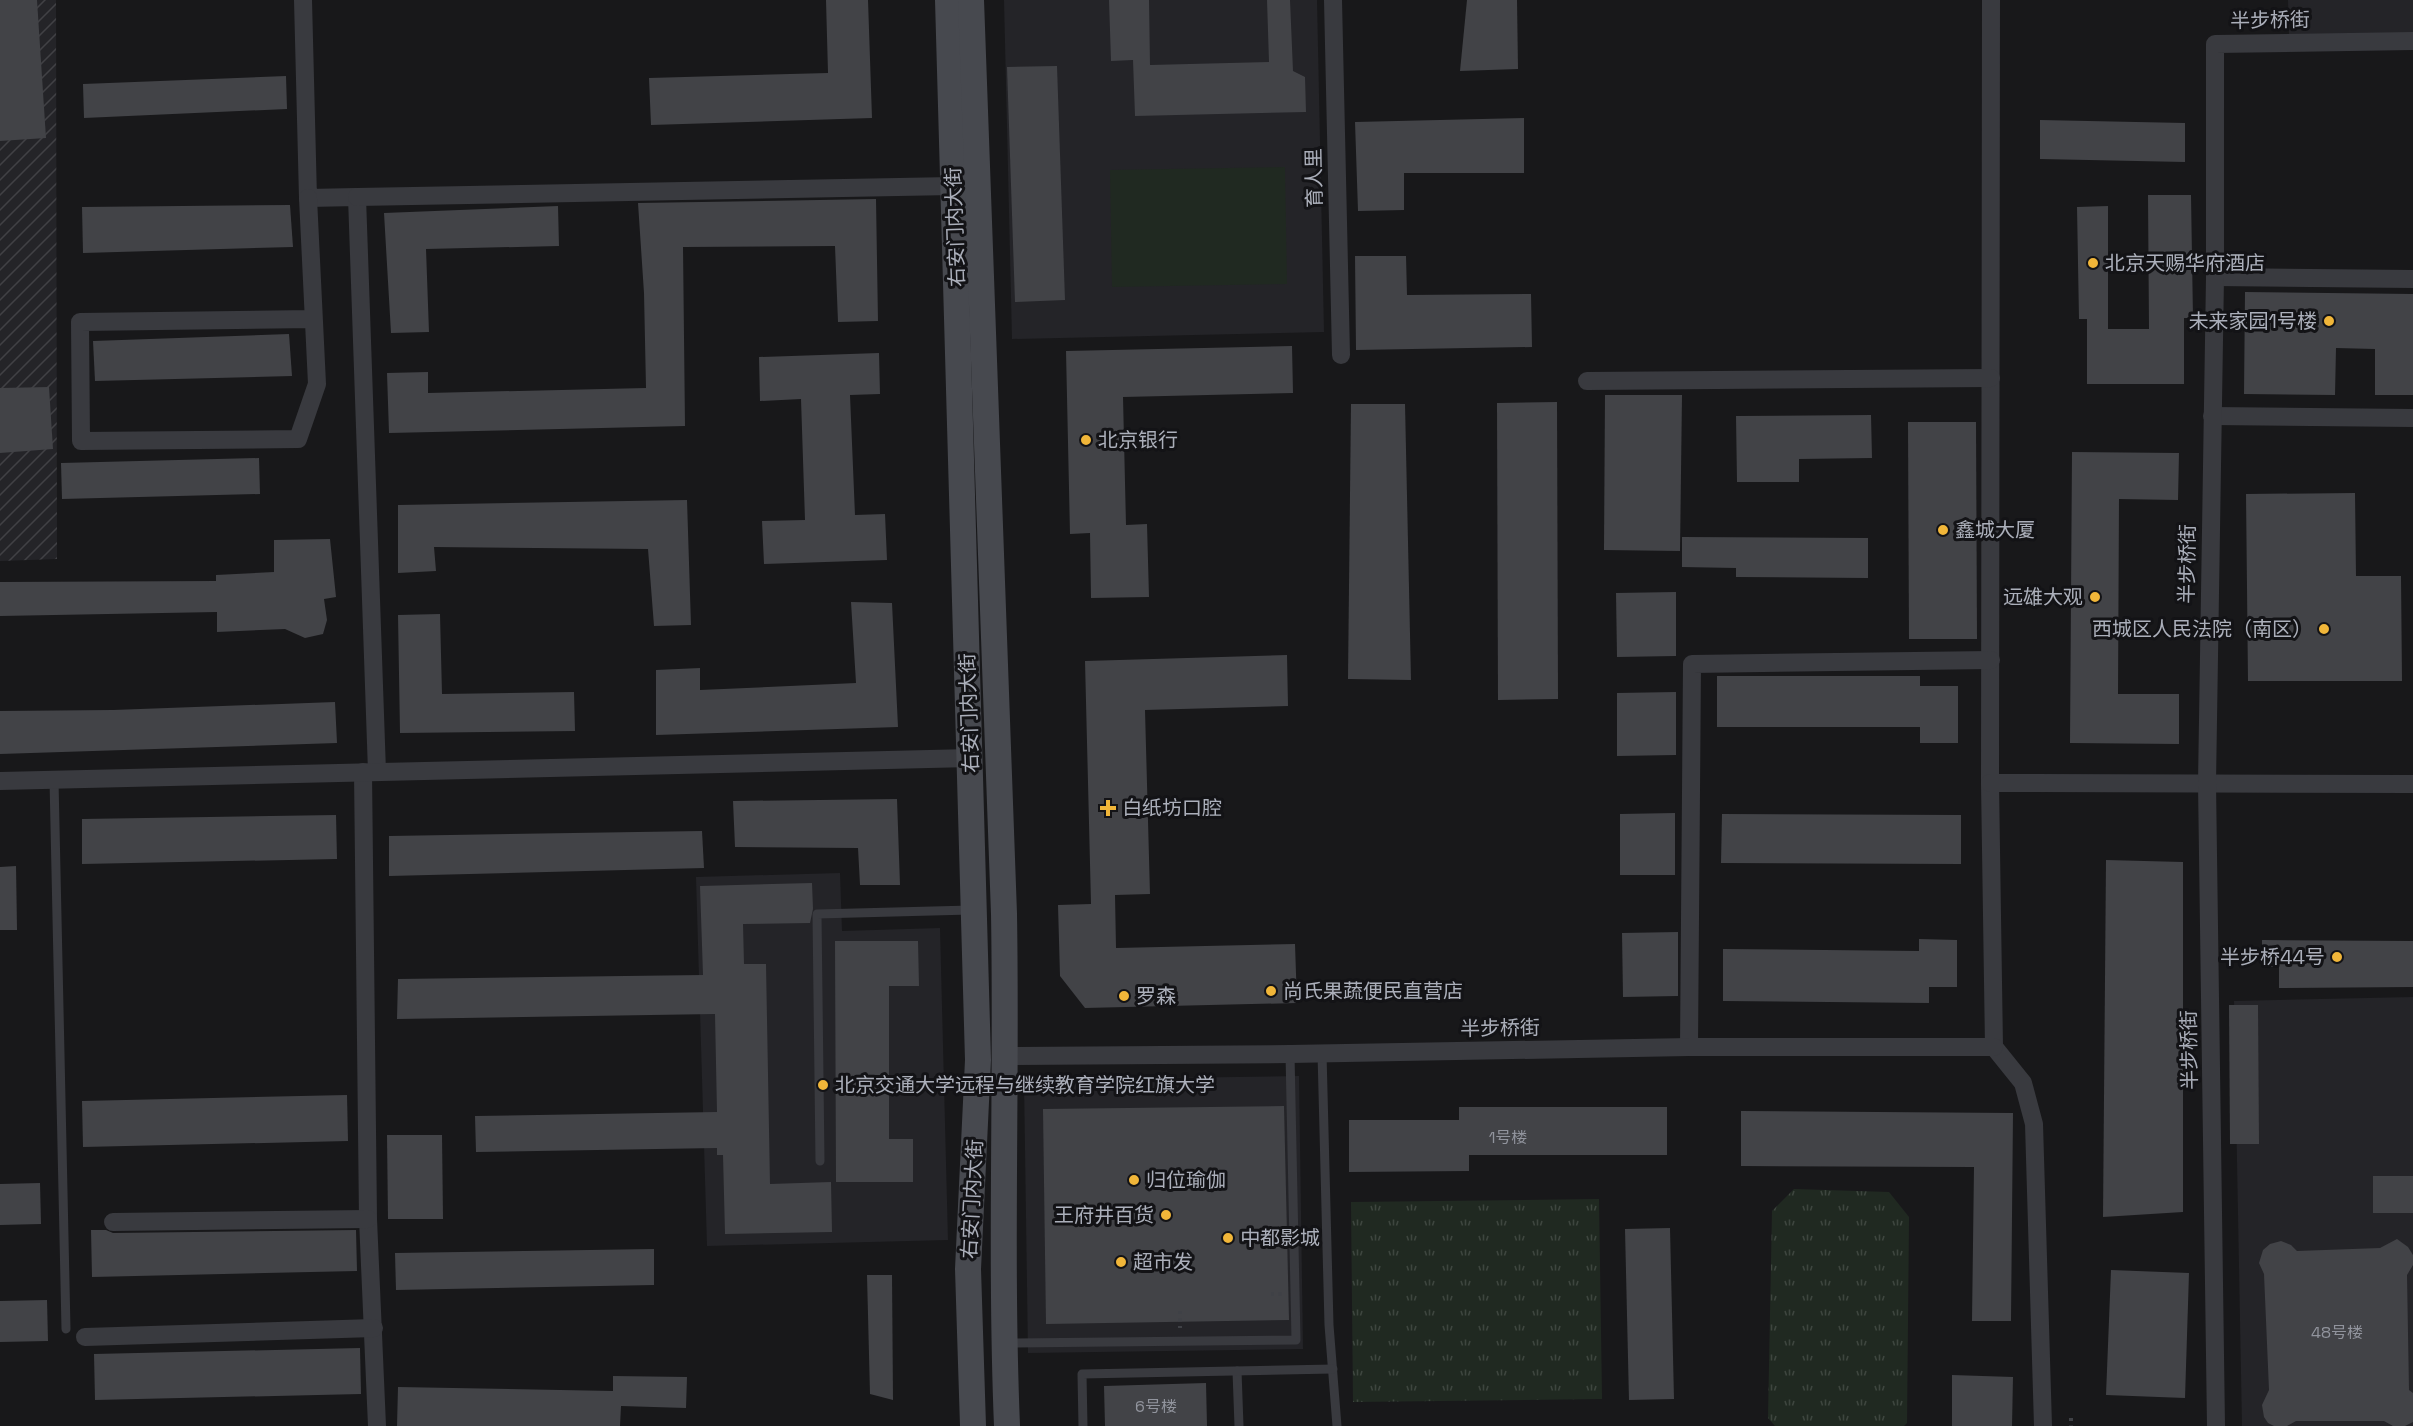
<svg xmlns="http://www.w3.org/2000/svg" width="2413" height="1426" font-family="'Space Grotesk','Noto Sans SC',sans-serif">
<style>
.built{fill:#242428}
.industrial{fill:url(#industrial-furrows)}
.park{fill:url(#park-tufts)}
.pitch{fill:#202921}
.building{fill:#424347}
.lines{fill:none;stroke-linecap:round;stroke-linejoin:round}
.path{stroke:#3f4146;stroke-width:4;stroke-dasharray:3 4.5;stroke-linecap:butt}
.service{stroke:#393a3f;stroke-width:9}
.minor{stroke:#393a3f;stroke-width:18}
.secondary{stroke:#47494f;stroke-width:26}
.poi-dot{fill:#f1b639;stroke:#131316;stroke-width:2}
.labels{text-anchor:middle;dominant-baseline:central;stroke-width:6;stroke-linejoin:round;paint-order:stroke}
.number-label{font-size:16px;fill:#91949d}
.street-label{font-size:20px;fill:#abafba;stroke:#131316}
.poi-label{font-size:20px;fill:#abafba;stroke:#131316;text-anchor:start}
</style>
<defs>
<pattern id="industrial-furrows" width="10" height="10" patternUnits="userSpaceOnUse" patternTransform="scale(1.5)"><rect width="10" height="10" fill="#242428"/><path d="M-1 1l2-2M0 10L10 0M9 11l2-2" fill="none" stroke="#414145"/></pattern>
<pattern id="park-tufts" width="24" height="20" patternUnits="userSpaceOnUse" patternTransform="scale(1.5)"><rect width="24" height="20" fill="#202921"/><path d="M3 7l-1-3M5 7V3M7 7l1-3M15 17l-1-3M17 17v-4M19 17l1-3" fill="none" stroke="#3e463f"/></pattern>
</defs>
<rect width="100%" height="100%" fill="#18181a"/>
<g class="built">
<polygon points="1004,0 1317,0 1324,332 1012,339"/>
<polygon points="2288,0 2413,0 2413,34 2289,36"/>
<polygon points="840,873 842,931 940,928 948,1240 707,1246 696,877"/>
<polygon points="2413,997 2413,1426 2242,1426 2234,1001"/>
<polygon points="1299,1076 1303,1349 1028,1353 1024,1080"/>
</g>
<polygon class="industrial" points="0,0 56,0 57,559 0,561"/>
<g class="park">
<polygon points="1794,1189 1889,1192 1909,1217 1907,1423 1904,1426 1775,1426 1768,1418 1772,1211"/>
<polygon points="1599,1199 1602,1399 1353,1402 1351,1202"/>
</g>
<polygon class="pitch" points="1285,167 1287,284 1112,287 1110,170"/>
<g class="building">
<polygon points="0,0 37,0 46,138 0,141"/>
<polygon points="826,0 868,0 872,118 651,125 649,78 828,73"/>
<polygon points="1109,0 1149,0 1150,65 1269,62 1267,0 1290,0 1293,71 1305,77 1306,112 1135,116 1133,60 1111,61"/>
<polygon points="1467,0 1517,0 1518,69 1460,71"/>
<polygon points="1057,66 1065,300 1015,302 1007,67"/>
<polygon points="286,76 287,109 84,118 83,84"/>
<polygon points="1524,118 1524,173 1404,173 1404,210 1358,211 1355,122"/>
<polygon points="2040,120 2185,123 2185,162 2040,159"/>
<polygon points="2148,195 2191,195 2193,318 2184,318 2184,384 2087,384 2087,319 2079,319 2077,207 2108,206 2108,329 2149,329"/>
<polygon points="876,199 878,321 838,322 835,246 683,247 685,426 389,433 387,373 428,372 428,393 646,388 644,293 638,203"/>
<polygon points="290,205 293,247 83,253 82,207"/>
<polygon points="558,206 559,246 426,249 429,332 391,333 384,213"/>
<polygon points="1355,256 1406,256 1407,295 1531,294 1532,347 1356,350"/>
<polygon points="2245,292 2413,294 2413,395 2375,395 2375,349 2336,348 2335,395 2244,394"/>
<polygon points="289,334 292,376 95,381 93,341"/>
<polygon points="1292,346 1293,393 1123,397 1126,525 1147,524 1149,597 1091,598 1090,533 1070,534 1066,351"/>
<polygon points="879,353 880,394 850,395 855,515 885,514 887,560 764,564 762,521 805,520 801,399 760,401 759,357"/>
<polygon points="49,387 53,449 0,453 0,388"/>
<polygon points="1605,395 1682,395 1680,551 1604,550"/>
<polygon points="1557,402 1558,699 1498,700 1497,403"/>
<polygon points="1351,404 1405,404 1411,680 1348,679"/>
<polygon points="1871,415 1872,458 1799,459 1799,482 1737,482 1736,416"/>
<polygon points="1908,422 1976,422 1977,639 1909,639"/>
<polygon points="2072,452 2179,453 2178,500 2119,499 2118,694 2179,694 2179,744 2070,743"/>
<polygon points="259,458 260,494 62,499 61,463"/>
<polygon points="2355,493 2356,576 2401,576 2402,681 2248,681 2246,494"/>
<polygon points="687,500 691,625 654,626 648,549 434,547 436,571 398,573 398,505"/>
<polygon points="1682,537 1868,538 1868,578 1736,577 1736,568 1682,567"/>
<polygon points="330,539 336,597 324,599 327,620 323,634 305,638 285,629 217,632 217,612 0,616 0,582 216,581 216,575 274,572 274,540"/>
<polygon points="1676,592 1676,656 1617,657 1616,593"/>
<polygon points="851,602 892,603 898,727 656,735 656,670 700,668 700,690 856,683"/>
<polygon points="440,614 442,694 574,692 575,731 400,733 398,615"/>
<polygon points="1287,655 1288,706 1145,710 1150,894 1115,895 1116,948 1295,944 1297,1003 1085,1008 1060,976 1058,905 1091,904 1085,661"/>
<polygon points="1717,676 1920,676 1920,686 1958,686 1958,743 1920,743 1920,727 1717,727"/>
<polygon points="1676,692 1676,755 1617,756 1617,693"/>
<polygon points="335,702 337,743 0,754 0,711 113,710"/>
<polygon points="897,799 900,885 860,885 858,848 735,847 733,801"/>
<polygon points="1675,813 1675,875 1620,875 1620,814"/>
<polygon points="1722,814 1961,815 1961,864 1721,863"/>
<polygon points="336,815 337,859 82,864 82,819"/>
<polygon points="702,831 704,868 389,876 389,836"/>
<polygon points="2106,860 2183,862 2183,1212 2103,1217"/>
<polygon points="16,866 17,930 0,930 0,867"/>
<polygon points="812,883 813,909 810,923 743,924 744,964 766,964 770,1184 831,1182 832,1232 725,1234 723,1155 717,1155 717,1148 476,1152 475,1116 717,1112 715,1014 397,1019 398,979 703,975 700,886"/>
<polygon points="1678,932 1678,996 1623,997 1622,933"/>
<polygon points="1919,939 1957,940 1957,987 1929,987 1929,1003 1723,1001 1723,949 1919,951"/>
<polygon points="2262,940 2413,941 2413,987 2279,988 2279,967 2262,967"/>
<polygon points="835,941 918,941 919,986 889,986 889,1139 913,1139 913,1182 836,1182"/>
<polygon points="2229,1005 2258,1005 2259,1144 2230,1144"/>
<polygon points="347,1095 348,1141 83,1147 82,1101"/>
<polygon points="1284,1106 1289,1320 1046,1324 1043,1109"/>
<polygon points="1459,1107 1667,1107 1667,1155 1469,1155 1469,1171 1349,1172 1349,1120 1459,1120"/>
<polygon points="1741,1111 2013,1113 2011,1321 1972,1321 1974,1167 1741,1166"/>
<polygon points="387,1135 442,1135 443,1219 388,1219"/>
<rect x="2373" y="1176" width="40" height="37"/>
<polygon points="40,1183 41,1224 0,1225 0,1184"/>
<polygon points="1670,1228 1674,1399 1629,1400 1625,1229"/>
<polygon points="91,1230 106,1230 113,1233 356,1230 357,1271 92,1277"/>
<polygon points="2397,1239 2408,1247 2413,1255 2413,1265 2407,1275 2409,1390 2413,1393 2413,1422 2405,1426 2393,1426 2384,1421 2296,1421 2287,1426 2274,1426 2268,1423 2264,1417 2262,1405 2269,1390 2264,1274 2259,1263 2263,1250 2270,1244 2281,1241 2291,1245 2297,1251 2380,1248"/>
<polygon points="654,1249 654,1285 396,1290 395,1253"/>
<polygon points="2111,1270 2189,1273 2185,1398 2106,1395"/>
<polygon points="867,1275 892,1275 893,1400 870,1394"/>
<polygon points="47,1300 48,1341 0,1342 0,1301"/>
<polygon points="360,1348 361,1394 95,1400 94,1354"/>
<polygon points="1952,1375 2013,1377 2012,1426 1952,1426"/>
<polygon points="613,1376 687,1377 686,1408 621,1406 620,1426 397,1426 398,1387 613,1391"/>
<polygon points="1206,1383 1207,1426 1105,1426 1104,1386"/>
</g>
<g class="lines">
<g class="path">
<polyline points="1271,1294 1282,1294"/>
<polyline points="1180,1311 1180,1328"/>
<polyline points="2071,1418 2071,1426"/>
</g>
<g class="service">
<polyline points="54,780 66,1329"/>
<polyline points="1322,1053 1329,1325 1337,1426"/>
<polyline points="820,1161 817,914 971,910"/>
<polyline points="1005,1343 1296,1340 1290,1054"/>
<polyline points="1237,1371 1239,1426"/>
<polyline points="1083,1426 1082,1374 1333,1369"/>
</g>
<g class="minor">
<polyline points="303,0 308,198 357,197 377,772"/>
<polyline points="1333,0 1341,355"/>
<polyline points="1991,0 1990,783 1994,1047 2023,1083 2034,1124 2043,1426"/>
<polyline points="357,197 953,186"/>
<polyline points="308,198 317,384 298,439 81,441 80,322 313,319"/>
<polyline points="2215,277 2413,279"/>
<polyline points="1587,381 1991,378"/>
<polyline points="2212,416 2413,418"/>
<polyline points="363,772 368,1219 377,1426"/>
<polyline points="0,781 971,758"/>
<polyline points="1990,783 2413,784"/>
<polyline points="1689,1047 1692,664 1991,660"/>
<polyline points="1006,1056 1290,1054 1689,1047 1994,1047"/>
<polyline points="113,1222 368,1219"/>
<polyline points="85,1337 374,1328"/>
<polyline points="2216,1426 2207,783 2215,277 2215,44 2413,41"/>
</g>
<g class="secondary">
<polyline points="948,0 978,1060 968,1269 973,1426"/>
<path d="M971 0 1004 914C1007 1085 1000 1255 1007 1426"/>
</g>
</g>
<g class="poi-dot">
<circle cx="2093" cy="263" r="6"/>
<circle cx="2329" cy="321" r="6"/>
<circle cx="1086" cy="440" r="6"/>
<circle cx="1943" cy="530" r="6"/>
<circle cx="2095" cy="597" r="6"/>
<circle cx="2324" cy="629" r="6"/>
<path d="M1105 799h6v6h6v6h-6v6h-6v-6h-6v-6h6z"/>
<circle cx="2337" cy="957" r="6"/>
<circle cx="1271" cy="991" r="6"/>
<circle cx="1124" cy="996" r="6"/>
<circle cx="823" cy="1085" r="6"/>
<circle cx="1134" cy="1180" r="6"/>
<circle cx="1166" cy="1215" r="6"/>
<circle cx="1228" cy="1238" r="6"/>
<circle cx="1121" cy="1262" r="6"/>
</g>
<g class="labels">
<g class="number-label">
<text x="1508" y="1137">1号楼</text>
<text x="2337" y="1332">48号楼</text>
<text x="1156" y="1406">6号楼</text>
</g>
<g class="street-label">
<text transform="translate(2270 20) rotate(-1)">半步桥街</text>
<text transform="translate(1314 178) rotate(-91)">育人里</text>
<text transform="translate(955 227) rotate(-92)">右安门内大街</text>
<text transform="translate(2187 564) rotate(-89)">半步桥街</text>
<text transform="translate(969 713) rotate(-92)">右安门内大街</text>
<text transform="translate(1500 1028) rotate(-1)">半步桥街</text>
<text transform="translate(2189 1050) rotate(-91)">半步桥街</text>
<text transform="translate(972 1199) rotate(-87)">右安门内大街</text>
</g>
<g class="poi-label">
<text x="2105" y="263">北京天赐华府酒店</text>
<text x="2317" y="321" text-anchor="end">未来家园1号楼</text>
<text x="1098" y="440">北京银行</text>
<text x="1955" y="530">鑫城大厦</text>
<text x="2083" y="597" text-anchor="end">远雄大观</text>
<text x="2312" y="629" text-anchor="end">西城区人民法院（南区）</text>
<text x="1122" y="808">白纸坊口腔</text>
<text x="2325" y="957" text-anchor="end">半步桥44号</text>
<text x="1283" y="991">尚氏果蔬便民直营店</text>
<text x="1136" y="996">罗森</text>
<text x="835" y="1085">北京交通大学远程与继续教育学院红旗大学</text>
<text x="1146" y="1180">归位瑜伽</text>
<text x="1154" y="1215" text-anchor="end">王府井百货</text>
<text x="1240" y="1238">中都影城</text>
<text x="1133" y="1262">超市发</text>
</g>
</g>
</svg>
